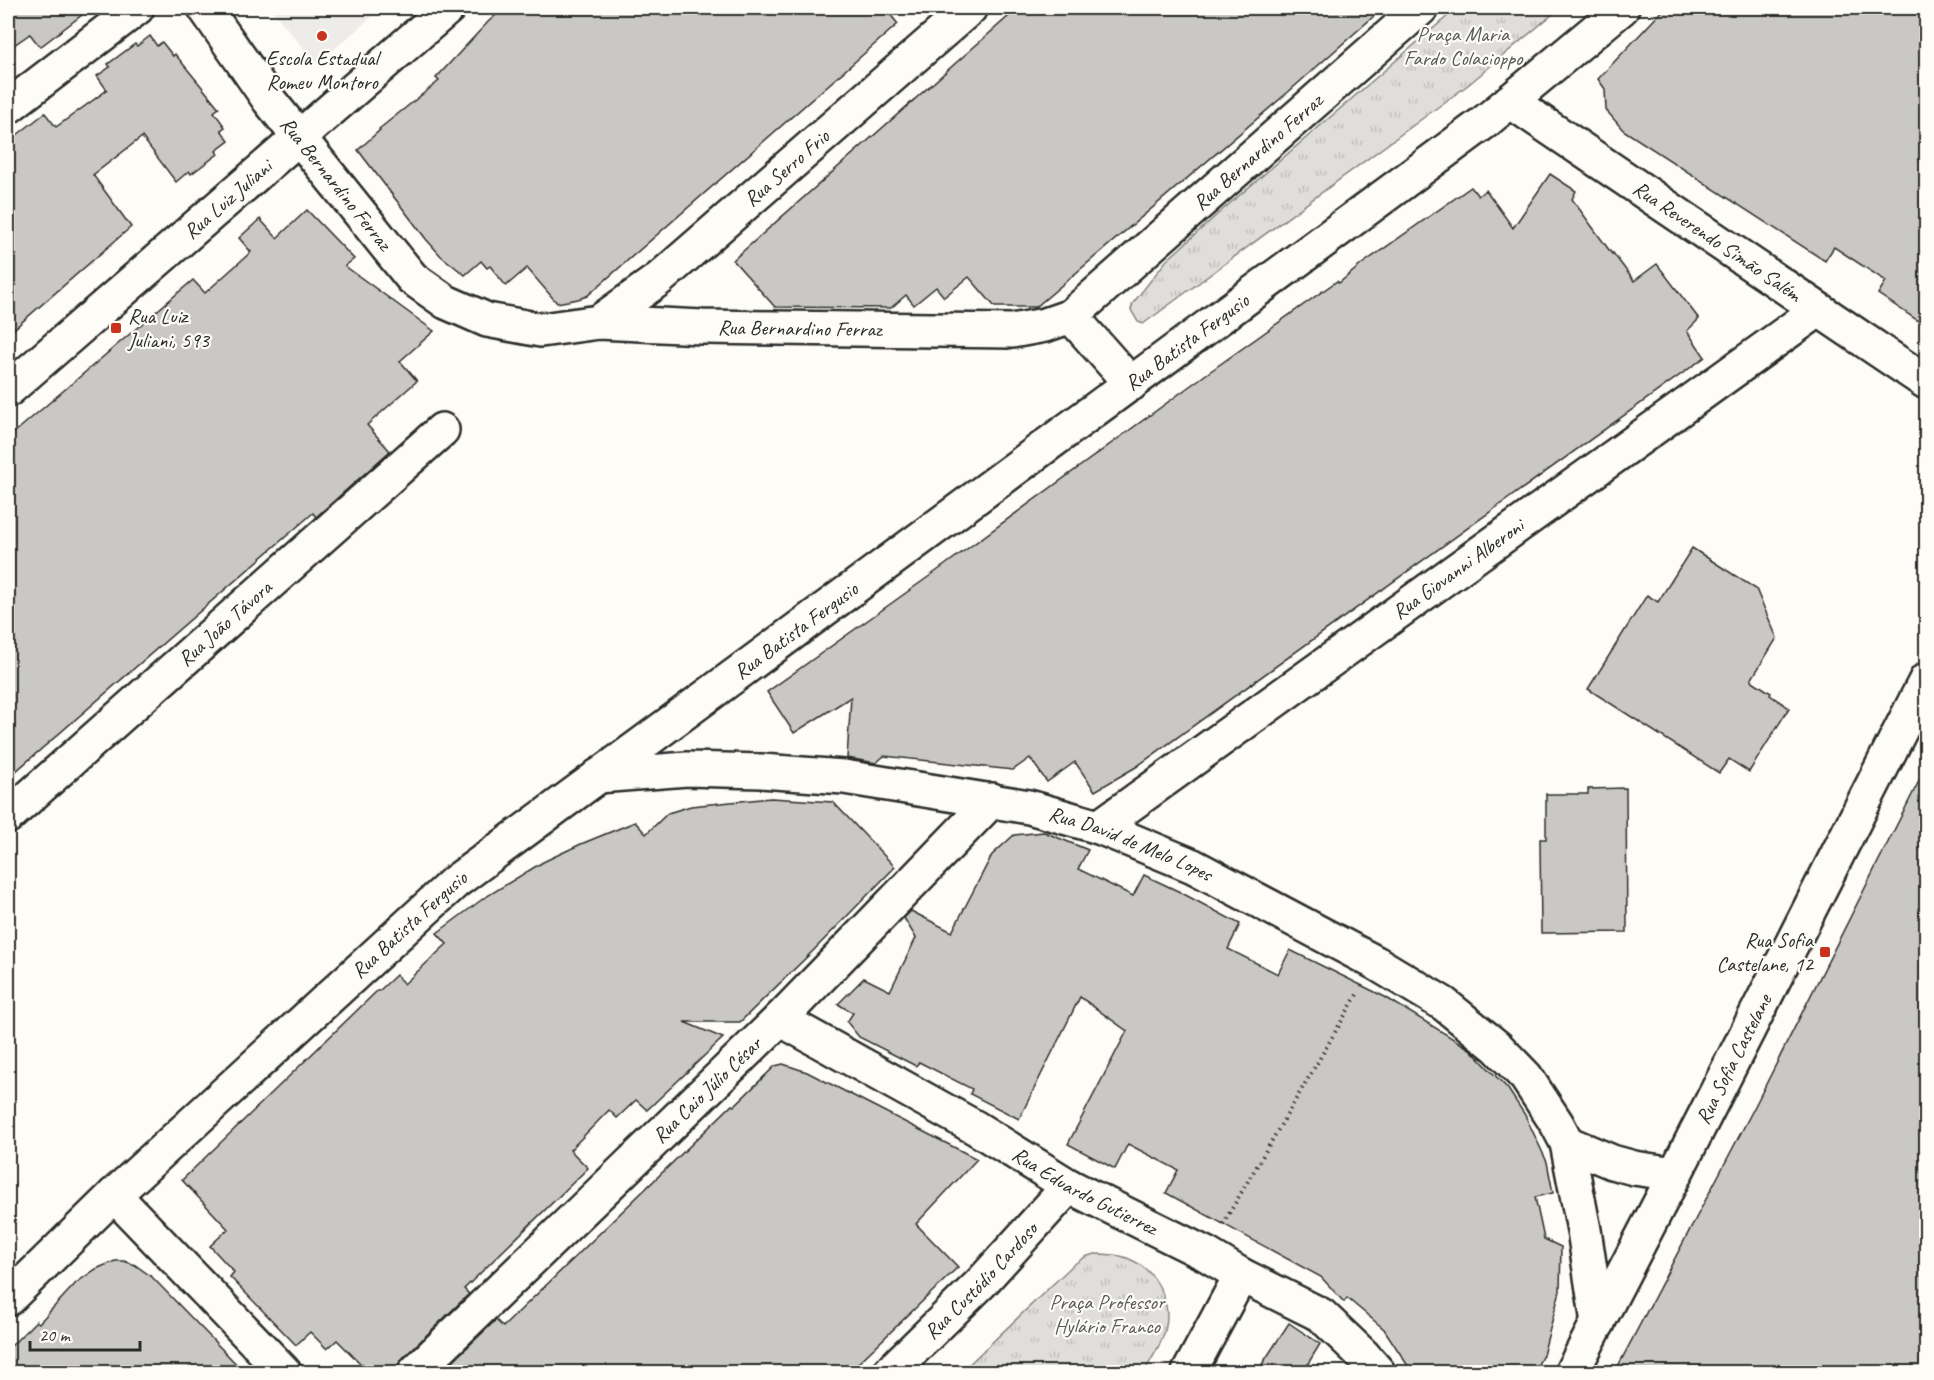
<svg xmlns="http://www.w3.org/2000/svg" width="1934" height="1380" font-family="Caveat,sans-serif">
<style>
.built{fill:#edece8}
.grass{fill:url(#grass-tufts);stroke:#858482;stroke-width:1.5}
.building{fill:#c9c8c4;stroke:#2b2b2b;stroke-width:1.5}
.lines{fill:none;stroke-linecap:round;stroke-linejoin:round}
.minor-casing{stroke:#2b2b2b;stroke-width:38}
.path{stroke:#2b2b2b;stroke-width:4;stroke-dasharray:1.5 4.5;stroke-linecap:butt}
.minor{stroke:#fdfcf7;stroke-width:33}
.poi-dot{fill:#c8321e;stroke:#fdfcf7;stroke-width:2}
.labels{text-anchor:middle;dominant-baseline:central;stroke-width:4.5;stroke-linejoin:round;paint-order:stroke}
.park-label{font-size:21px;fill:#585857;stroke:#fdfcf7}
.poi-label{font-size:21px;fill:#2b2b2b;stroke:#fdfcf7}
.street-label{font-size:21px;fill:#2b2b2b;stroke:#fdfcf7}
</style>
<defs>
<pattern id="grass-tufts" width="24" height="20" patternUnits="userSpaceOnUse" patternTransform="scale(1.5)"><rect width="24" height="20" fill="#dfdeda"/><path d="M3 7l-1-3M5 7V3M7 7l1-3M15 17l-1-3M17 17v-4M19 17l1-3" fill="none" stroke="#c0bfbb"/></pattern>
</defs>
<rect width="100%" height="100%" fill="#fdfcf7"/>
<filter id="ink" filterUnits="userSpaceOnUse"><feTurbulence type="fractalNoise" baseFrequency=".0167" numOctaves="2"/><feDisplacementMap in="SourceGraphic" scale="12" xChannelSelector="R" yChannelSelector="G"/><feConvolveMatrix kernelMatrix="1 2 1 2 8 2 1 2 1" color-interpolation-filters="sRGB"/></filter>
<g filter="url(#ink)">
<polygon class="built" points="270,8 382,8 317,64"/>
<g class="grass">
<polygon points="1457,8 1560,8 1468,85 1143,324 1138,322 1131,310 1133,303 1166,261 1219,213"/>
<path d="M1094 1254C1105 1254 1117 1254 1127 1258 1154 1268 1171 1298 1166 1326 1163 1342 1152 1358 1144 1372H961L1073 1265 1085 1257Z"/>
</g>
<g class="building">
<polygon points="8,8 91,8 40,47 30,34 8,49"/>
<polygon points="504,8 885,8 898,24 587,296 578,299 557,303 527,268 506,286 490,266 487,268 481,261 465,275 441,256 426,239 358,150 380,130 379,129 439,81 436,78 488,22"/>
<polygon points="1018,8 1383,8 1286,94 1036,307 995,307 969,277 944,297 936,287 914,305 906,295 891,308 775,307 733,260"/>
<polygon points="1665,8 1926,8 1926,326 1878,294 1886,281 1834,247 1825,261 1623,130 1606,110 1605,89 1598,79"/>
<polygon points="150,36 157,46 162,42 173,56 175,54 219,108 214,112 225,127 221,130 229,141 216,151 218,154 191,174 189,171 176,182 142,137 93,175 131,227 8,334 8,142 45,113 56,127 107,90 97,76 110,67 108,64 135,44 137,46"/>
<polygon points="1550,174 1576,191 1572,199 1612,254 1613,253 1634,281 1657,264 1699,319 1687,331 1705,357 1136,767 1095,791 1075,762 1047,782 1030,758 1013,770 884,756 876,763 847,758 851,697 794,733 767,692 938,570 1205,375 1337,281 1339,283 1362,264 1471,187 1478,196 1486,190 1513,228"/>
<polygon points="307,210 354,259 345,266 434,331 400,361 417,381 367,425 390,451 316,517 313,513 8,778 8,438 193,280 205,293 251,252 239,238 260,219 277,238"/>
<polygon points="1692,548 1756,589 1777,638 1751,680 1771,693 1770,695 1789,708 1749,772 1729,759 1719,773 1588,689 1647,595 1658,602"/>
<polygon points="1926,767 1926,1372 1615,1372 1755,1106"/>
<polygon points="1626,788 1627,932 1541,933 1540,839 1546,839 1546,794 1588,794 1588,789"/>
<polygon points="771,798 833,802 895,867 813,951 740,1022 684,1022 723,1038 647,1110 636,1100 617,1118 609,1110 570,1150 588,1168 464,1289 469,1294 402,1359 397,1366 397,1372 369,1372 337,1340 327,1349 310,1332 296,1345 230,1277 234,1272 210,1246 228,1229 182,1180 378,990 379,991 396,975 404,984 447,944 437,933 484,898 543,862 581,844 635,822 646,834 668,813 691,806"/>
<polygon points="1044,832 1088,850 1078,869 1133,896 1144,875 1178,891 1240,924 1228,949 1278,974 1290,950 1385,997 1470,1049 1508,1089 1525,1115 1547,1162 1553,1193 1535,1197 1544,1239 1561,1247 1560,1291 1543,1355 1534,1372 1412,1372 1384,1329 1347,1298 1344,1302 1321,1277 1166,1193 1178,1170 1128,1144 1115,1169 1068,1144 1127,1031 1080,997 1019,1119 970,1094 972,1089 919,1062 916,1066 859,1037 847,1022 853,1013 838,1004 864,978 890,991 916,938 904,918 911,911 952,932 992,855 1014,835"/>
<polygon points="783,1064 807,1072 977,1159 916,1224 958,1267 849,1372 441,1372 496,1320 503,1327 732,1105 734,1106 775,1066"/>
<polygon points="115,1261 124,1261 135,1265 152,1277 244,1372 8,1372 8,1349 36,1321 39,1323 76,1283 96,1269"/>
<polygon points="1289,1323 1320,1344 1303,1372 1257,1372"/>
</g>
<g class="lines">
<g class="minor-casing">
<g id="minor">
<path id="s1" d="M205 8 269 100 412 278 446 302 487 320 541 330 599 322 702 327 1012 331 1045 325 1071 316 1421 8"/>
<path id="s2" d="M1510 101 1926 382"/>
<polyline points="8,107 137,8"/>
<polyline points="1071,316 1131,384"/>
<path id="s3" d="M599 322 659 279 970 8"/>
<path id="s4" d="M8 390 448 8"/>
<path id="s5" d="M598 776 687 769 761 771 844 777 1029 807 1099 827 1193 866 1376 963 1444 1004 1497 1047 1526 1077 1557 1124 1567 1143 1584 1230 1598 1323"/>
<path id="s6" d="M8 816 442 430"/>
<path id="s7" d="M1099 827 1818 310"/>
<path id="s8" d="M780 1019 976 1128 1069 1186 1206 1254 1241 1275 1321 1315 1364 1356 1378 1372"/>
<polyline points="1567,1143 1612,1162 1634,1168 1675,1174"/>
<polyline points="114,1195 284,1372"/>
<path id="s9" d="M8 1299 114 1195 455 882 1486 121 1622 8"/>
<path id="s10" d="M415 1372 780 1019 992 800"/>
<path id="s11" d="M890 1372 981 1283 1069 1186"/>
<polyline points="1189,1372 1241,1275"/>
<path id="s12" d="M1572 1372 1675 1174 1926 680"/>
</g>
</g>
<polyline class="path" points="1223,1224 1358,993"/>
<use href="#minor" class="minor"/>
</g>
</g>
<g class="poi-dot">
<circle cx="322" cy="36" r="6"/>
<rect x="110" y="322" width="12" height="12" rx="3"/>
<rect x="1819" y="946" width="12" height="12" rx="3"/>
</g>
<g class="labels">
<g class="park-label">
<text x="1463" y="34">Praça Maria<tspan x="1463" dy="24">Fardo Colacioppo</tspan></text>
<text x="1107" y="1302">Praça Professor<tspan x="1107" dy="24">Hylário Franco</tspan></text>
</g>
<g class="poi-label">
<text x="322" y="58">Escola Estadual<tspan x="322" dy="24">Romeu Montoro</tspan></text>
<text x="128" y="316" text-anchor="start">Rua Luiz<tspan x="128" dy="24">Juliani, 593</tspan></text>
<text x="1813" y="940" text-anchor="end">Rua Sofia<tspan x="1813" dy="24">Castelane, 12</tspan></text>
</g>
<g class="street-label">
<text stroke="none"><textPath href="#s1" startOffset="1263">Rua Bernardino Ferraz</textPath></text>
<text stroke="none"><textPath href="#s3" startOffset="243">Rua Serro Frio</textPath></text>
<text stroke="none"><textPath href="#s1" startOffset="219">Rua Bernardino Ferraz</textPath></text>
<text stroke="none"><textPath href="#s4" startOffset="291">Rua Luiz Juliani</textPath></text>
<text stroke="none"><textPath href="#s2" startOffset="250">Rua Reverendo Simão Salém</textPath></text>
<text stroke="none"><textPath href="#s1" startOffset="741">Rua Bernardino Ferraz</textPath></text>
<text stroke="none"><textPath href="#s9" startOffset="1521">Rua Batista Fergusio</textPath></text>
<text stroke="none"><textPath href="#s7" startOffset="442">Rua Giovanni Alberoni</textPath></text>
<text stroke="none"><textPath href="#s6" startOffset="290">Rua João Távora</textPath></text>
<text stroke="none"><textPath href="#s9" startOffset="1035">Rua Batista Fergusio</textPath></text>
<text stroke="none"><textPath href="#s5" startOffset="542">Rua David de Melo Lopes</textPath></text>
<text stroke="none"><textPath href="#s9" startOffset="549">Rua Batista Fergusio</textPath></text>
<text stroke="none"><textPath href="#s12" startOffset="352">Rua Sofia Castelane</textPath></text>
<text stroke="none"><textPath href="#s10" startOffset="406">Rua Caio Júlio César</textPath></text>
<text stroke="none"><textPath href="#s8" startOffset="350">Rua Eduardo Gutierrez</textPath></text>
<text stroke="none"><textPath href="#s11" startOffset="129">Rua Custódio Cardoso</textPath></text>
</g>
</g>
<rect width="1934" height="1380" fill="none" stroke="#fdfcf7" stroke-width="30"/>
<rect x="15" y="15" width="1904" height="1350" fill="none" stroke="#2b2b2b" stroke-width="2" filter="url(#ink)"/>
<path d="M30 1341v9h110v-9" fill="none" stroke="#2b2b2b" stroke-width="3"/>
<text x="39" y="1341" font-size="18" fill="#2b2b2b" stroke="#fdfcf7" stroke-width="4.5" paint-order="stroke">20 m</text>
</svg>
